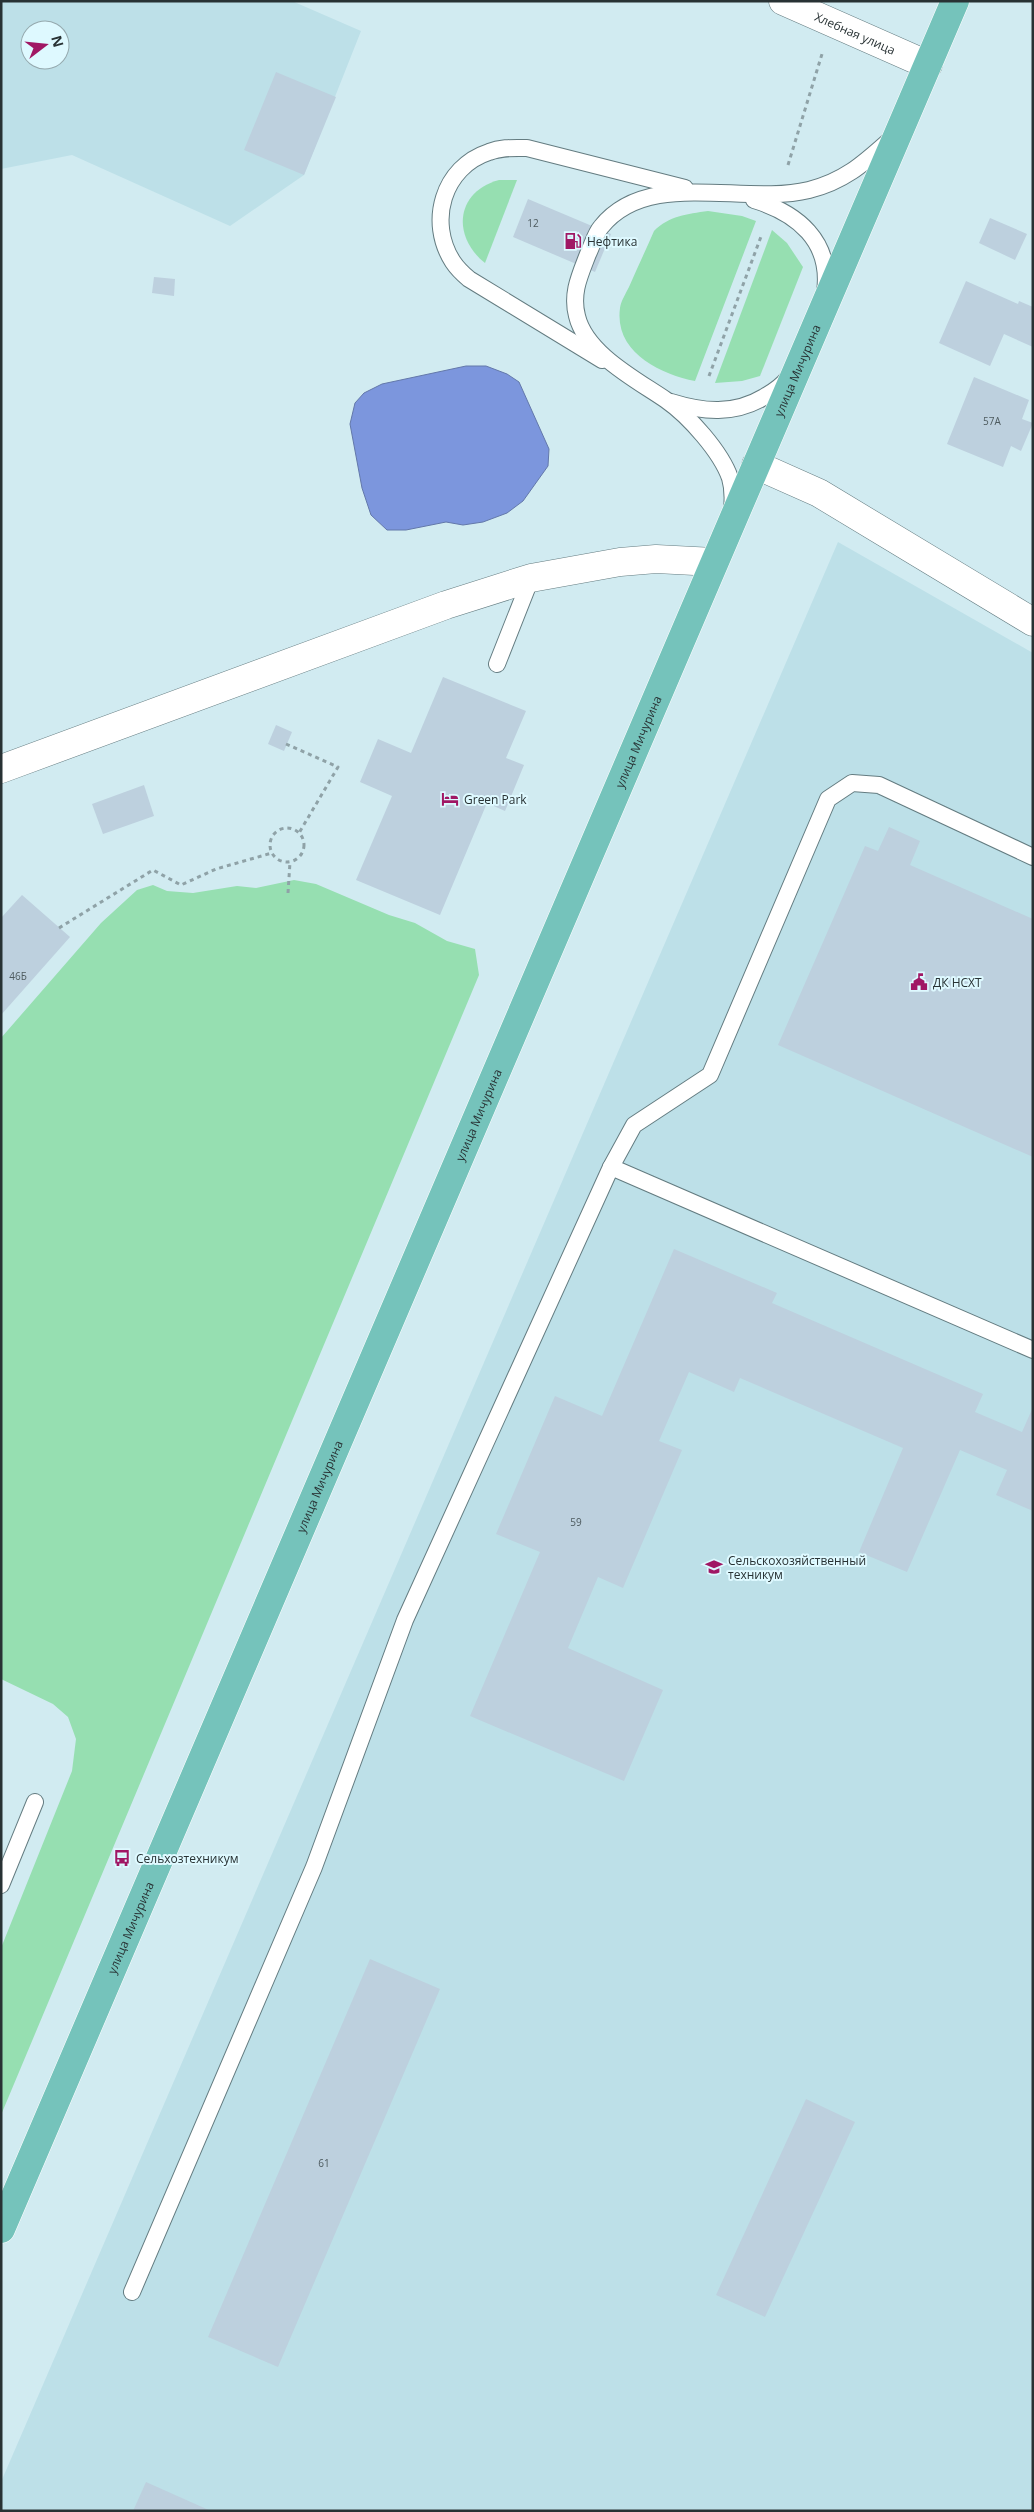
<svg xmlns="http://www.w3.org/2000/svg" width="1034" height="2512" font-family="'Open Sans',sans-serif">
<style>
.built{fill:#bde0e8;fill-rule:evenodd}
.green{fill:#96dfb1}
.water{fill:#7c96dd;stroke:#6378aa}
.building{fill:#bdd0de}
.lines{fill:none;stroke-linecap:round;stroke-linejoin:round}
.lane-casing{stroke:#647c81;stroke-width:18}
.street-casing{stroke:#647c81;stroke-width:29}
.secondary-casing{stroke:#647c81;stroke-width:29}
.primary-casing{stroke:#fff;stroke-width:29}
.path{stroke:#8fa2a7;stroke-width:3;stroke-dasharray:4 4;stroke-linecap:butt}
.lane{stroke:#fff;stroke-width:16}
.street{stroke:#fff;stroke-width:28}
.secondary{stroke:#fff;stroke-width:28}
.primary{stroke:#75c3bb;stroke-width:28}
.labels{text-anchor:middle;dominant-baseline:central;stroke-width:4;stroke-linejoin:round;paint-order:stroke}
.number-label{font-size:10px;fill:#4d5a5e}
.street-label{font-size:12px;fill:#283234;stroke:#def9ff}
.poi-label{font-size:12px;fill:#283234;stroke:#def9ff;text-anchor:start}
</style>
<rect width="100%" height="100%" fill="#d1ebf1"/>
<g class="built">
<path d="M1 1H292L361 31 304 175 230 226 72 155 1 169ZM30 30H60V60H30Z"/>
<polygon points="838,542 1033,653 1033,2511 1,2511 1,2482"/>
</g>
<g class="green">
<path d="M499 180H517L485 263C452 237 455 192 499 180Z"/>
<path d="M708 211 742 216 756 221 695 381C660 374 614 352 620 308 621 301 626 293 629 287 637 268 646 250 654 231 669 216 687 214 708 211Z"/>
<polygon points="772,230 787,243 803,267 760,376 742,381 715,383"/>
<polygon points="294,880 316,884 389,915 415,923 447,941 475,949 479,975 1,2115 1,1948 72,1771 76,1739 68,1717 53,1704 1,1679 1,1038 101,923 137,890 153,885 167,891 193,893 237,886 256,888"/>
</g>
<polygon class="water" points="466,366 486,366 507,374 519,382 549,449 548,466 523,501 507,513 483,522 463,525 446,522 406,530 387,530 371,515 362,488 350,424 355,403 364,393 382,384"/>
<g class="building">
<polygon points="276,72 336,97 304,175 244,150"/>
<polygon points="528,199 611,234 595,272 513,237"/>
<polygon points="990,218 1027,234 1015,260 979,243"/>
<polygon points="154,277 175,279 174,296 152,293"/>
<polygon points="966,281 1018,304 1019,301 1033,307 1033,347 1004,334 990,366 939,343"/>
<polygon points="974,377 1029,400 1022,419 1033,423 1021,451 1011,446 1003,467 947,444"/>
<polygon points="443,677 526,711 506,758 524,765 505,811 487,803 440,915 356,880 392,796 360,782 378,739 411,753"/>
<polygon points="276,725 292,732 284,751 268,744"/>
<polygon points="144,785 154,816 103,834 92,804"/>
<polygon points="889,827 920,841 910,865 1033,919 1033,1157 778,1045 865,846 878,851"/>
<polygon points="22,895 70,937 1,1015 1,918"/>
<polygon points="674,1249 777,1293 772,1303 983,1394 975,1412 1022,1432 1033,1407 1033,1511 996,1495 1007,1470 960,1450 907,1572 859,1552 903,1448 740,1378 734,1392 689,1372 659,1441 682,1450 623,1588 598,1577 568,1648 663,1690 624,1781 470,1716 540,1552 496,1534 555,1396 602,1416"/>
<polygon points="370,1959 440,1989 278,2367 208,2337"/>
<polygon points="806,2099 855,2122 765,2317 716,2295"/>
<polygon points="146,2482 211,2511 133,2511"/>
</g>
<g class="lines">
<g class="lane-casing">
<g id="lane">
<path d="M754 200C797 213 832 241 825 292"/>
<path d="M602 360 469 279C463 274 457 268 453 262 427 222 443 167 489 152 502 147 514 148 527 148L685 188"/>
<path d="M671 402C703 412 734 415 764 397 773 392 782 386 788 378"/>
<path d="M732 509C733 499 733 488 730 478 721 452 689 416 666 400 637 380 586 354 577 316 571 293 580 275 588 254 592 246 595 234 601 227 648 168 743 206 809 190 845 181 864 163 891 139"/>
<polyline points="497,664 531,578"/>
<polyline points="611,1167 1033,1350"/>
<polyline points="1,1885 35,1802"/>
<polyline points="132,2292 314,1867 405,1620 611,1167 634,1125 710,1075 828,799 852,783 879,785 1033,857"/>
</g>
</g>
<g class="street-casing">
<g id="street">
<polyline points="756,465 819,493 1033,622"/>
<polyline points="1,769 446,605 531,578 620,562 656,559 714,562"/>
</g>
</g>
<g class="secondary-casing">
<g id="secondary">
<path id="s1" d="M783 1 928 65"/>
</g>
</g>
<g class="primary-casing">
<g id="primary">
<path id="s2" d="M1 2229 955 1"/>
</g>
</g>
<g class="path">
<polyline points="788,165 822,54"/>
<polyline points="709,376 762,234"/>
<polyline points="286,744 338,767 299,833"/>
<circle cx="287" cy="845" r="17"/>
<polyline points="288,893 290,862"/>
<polyline points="59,928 153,870 181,885 216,869 272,853"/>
</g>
<use href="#lane" class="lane"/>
<use href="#street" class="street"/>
<use href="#secondary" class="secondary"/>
<use href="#primary" class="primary"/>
</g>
<defs>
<g id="fuel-bare" transform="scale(1.35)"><path d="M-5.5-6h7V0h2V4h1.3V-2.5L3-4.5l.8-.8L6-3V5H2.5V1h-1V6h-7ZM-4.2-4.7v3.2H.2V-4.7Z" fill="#a01764" stroke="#def9ff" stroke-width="2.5" paint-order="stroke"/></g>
<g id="hotel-bare" transform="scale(1.35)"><path d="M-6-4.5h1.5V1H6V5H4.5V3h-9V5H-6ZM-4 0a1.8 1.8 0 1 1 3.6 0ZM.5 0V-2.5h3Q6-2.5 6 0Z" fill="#a01764" stroke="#def9ff" stroke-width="2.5" paint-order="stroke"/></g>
<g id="civic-bare" transform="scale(1.35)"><path d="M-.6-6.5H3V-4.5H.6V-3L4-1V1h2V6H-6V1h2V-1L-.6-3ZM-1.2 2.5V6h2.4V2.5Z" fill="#a01764" stroke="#def9ff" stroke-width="2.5" paint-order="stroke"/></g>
<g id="university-bare" transform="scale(1.35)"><path d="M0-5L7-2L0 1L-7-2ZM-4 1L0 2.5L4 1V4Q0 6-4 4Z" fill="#a01764" stroke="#def9ff" stroke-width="2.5" paint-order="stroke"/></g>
<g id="bus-bare" transform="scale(1.35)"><path d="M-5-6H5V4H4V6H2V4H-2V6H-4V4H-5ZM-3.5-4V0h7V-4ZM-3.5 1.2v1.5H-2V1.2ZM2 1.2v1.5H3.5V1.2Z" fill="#a01764" stroke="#def9ff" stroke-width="2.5" paint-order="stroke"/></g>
</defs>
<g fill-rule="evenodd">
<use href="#fuel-bare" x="573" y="241"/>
<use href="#hotel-bare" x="450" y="799"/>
<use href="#civic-bare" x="919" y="982"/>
<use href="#university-bare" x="714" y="1567"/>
<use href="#bus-bare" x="122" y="1858"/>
</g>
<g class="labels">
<g class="number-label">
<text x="533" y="223">12</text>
<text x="992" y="421">57А</text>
<text x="18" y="976">46Б</text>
<text x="576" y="1522">59</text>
<text x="324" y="2163">61</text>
</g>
<g class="street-label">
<text stroke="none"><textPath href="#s1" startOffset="79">Хлебная улица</textPath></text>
<text stroke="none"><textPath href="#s2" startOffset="2022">улица Мичурина</textPath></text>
<text stroke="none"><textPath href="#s2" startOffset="1618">улица Мичурина</textPath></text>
<text stroke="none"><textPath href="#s2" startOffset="1212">улица Мичурина</textPath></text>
<text stroke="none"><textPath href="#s2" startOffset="808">улица Мичурина</textPath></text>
<text stroke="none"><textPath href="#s2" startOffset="328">улица Мичурина</textPath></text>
</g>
<g class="poi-label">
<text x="587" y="241">Нефтика</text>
<text x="464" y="799">Green Park</text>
<text x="933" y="982">ДК НСХТ</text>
<text x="728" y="1560">Сельскохозяйственный<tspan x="728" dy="14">техникум</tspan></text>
<text x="136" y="1858">Сельхозтехникум</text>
</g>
</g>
<rect width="1034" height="2512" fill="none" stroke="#283234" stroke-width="5"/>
<g transform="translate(45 45) rotate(74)"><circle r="24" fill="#def9ff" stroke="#95a9ae"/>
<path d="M0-4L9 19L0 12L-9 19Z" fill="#a01764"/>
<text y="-8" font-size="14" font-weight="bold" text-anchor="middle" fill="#283234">N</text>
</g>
</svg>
